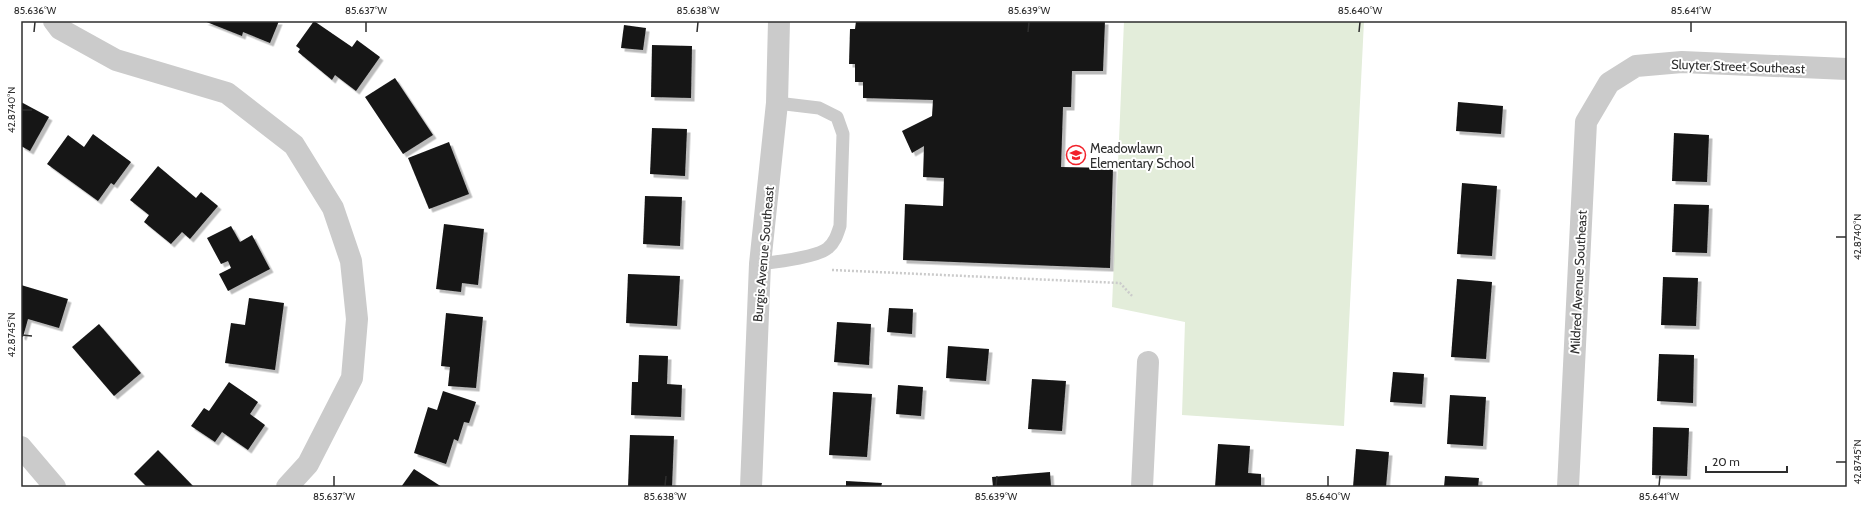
<svg xmlns="http://www.w3.org/2000/svg" width="1868" height="508" font-family="Cabin,sans-serif">
<style>
.green{fill:#e3edda}
.building{fill:#151515;filter:url(#shadow)}
.lines{fill:none;stroke-linecap:round;stroke-linejoin:round}
.path{stroke:#cbcbcb;stroke-width:2.5;stroke-dasharray:2 2;stroke-linecap:butt}
.service{stroke:#cbcbcb;stroke-width:13}
.minor{stroke:#cbcbcb;stroke-width:22}
.ticks{fill:none;stroke:#2e2e2e;stroke-width:1.5}
.labels{text-anchor:middle;dominant-baseline:central;stroke-width:4;stroke-linejoin:round;paint-order:stroke}
.street-label{font-size:13px;fill:#2e2e2e;stroke:#fff}
.poi-label{font-size:13px;fill:#2e2e2e;stroke:#fff;text-anchor:start}
.neatline{fill:none;stroke:#2e2e2e;stroke-width:1.5}
.ticks-label{font-size:10px;text-anchor:middle;fill:#2e2e2e}
</style>
<defs>
<filter id="shadow"><feDropShadow dx="3.5" dy="3.5" stdDeviation="0" flood-color="#0004"/></filter>
</defs>
<rect width="100%" height="100%" fill="#fff"/>
<polygon class="green" points="1124,21 1364,21 1344,426 1182,415 1185,322 1112,307"/>
<g class="building">
<polygon points="204,21 279,21 270,43 243,32 242,36"/>
<polygon points="314,21 352,47 357,40 380,57 356,91 335,75 332,80 298,52 300,49 296,46"/>
<polygon points="856,21 1105,21 1103,71 1072,71 1071,107 1063,107 1061,167 1113,168 1110,268 903,260 905,204 943,206 944,178 923,177 924,146 912,153 902,131 932,116 933,100 863,98 863,82 855,82 855,64 849,64 850,29 855,29"/>
<polygon points="624,25 646,28 643,50 621,48"/>
<polygon points="652,45 692,46 691,98 651,97"/>
<polygon points="395,78 433,135 403,154 365,97"/>
<polygon points="21,102 49,117 30,151 21,146"/>
<polygon points="1458,102 1503,106 1501,134 1456,131"/>
<polygon points="652,128 687,129 685,176 650,174"/>
<polygon points="1674,133 1709,135 1707,182 1672,181"/>
<polygon points="93,134 131,162 114,185 111,183 98,201 47,164 68,135 84,147"/>
<polygon points="449,142 469,194 429,209 408,158"/>
<polygon points="158,166 196,198 201,192 218,206 190,239 182,232 171,244 144,222 149,215 130,200"/>
<polygon points="1462,183 1497,186 1492,256 1457,254"/>
<polygon points="645,196 682,197 680,246 643,244"/>
<polygon points="1674,204 1709,205 1707,253 1672,252"/>
<polygon points="444,224 484,229 478,285 462,283 461,292 436,289"/>
<polygon points="231,226 240,242 252,235 270,269 228,291 219,274 231,268 228,261 221,264 207,238"/>
<polygon points="628,274 680,276 677,326 626,323"/>
<polygon points="1663,277 1698,278 1696,326 1661,325"/>
<polygon points="1457,279 1492,282 1486,359 1451,357"/>
<polygon points="21,285 68,299 59,328 28,319 23,337 21,336"/>
<polygon points="249,298 284,303 275,370 225,363 231,323 245,325"/>
<polygon points="889,308 913,309 912,334 887,332"/>
<polygon points="446,313 483,317 476,388 448,386 450,367 441,366"/>
<polygon points="837,322 871,324 869,365 834,362"/>
<polygon points="99,324 141,373 114,396 72,347"/>
<polygon points="948,346 989,349 986,381 946,378"/>
<polygon points="1659,354 1694,355 1693,403 1657,401"/>
<polygon points="639,355 668,356 667,384 682,385 681,417 631,415 632,382 638,382"/>
<polygon points="1393,372 1424,374 1422,404 1390,402"/>
<polygon points="1032,379 1066,381 1062,431 1028,429"/>
<polygon points="229,382 258,402 250,414 265,425 248,450 222,432 215,442 191,426 204,408 209,411"/>
<polygon points="898,385 923,387 921,416 896,414"/>
<polygon points="443,391 476,402 469,423 464,422 458,441 454,439 446,464 414,453 428,407 437,410"/>
<polygon points="833,392 872,394 867,457 829,455"/>
<polygon points="1450,395 1486,397 1483,446 1447,444"/>
<polygon points="1653,427 1689,428 1687,476 1652,475"/>
<polygon points="630,435 674,436 672,487 628,487"/>
<polygon points="1218,444 1250,446 1248,473 1261,474 1261,487 1215,487"/>
<polygon points="1356,449 1389,452 1386,487 1353,487"/>
<polygon points="158,450 194,487 147,487 134,474"/>
<polygon points="414,469 442,487 401,487"/>
<polygon points="1050,472 1051,487 993,487 992,477"/>
<polygon points="1445,476 1479,478 1478,487 1444,487"/>
<polygon points="846,481 882,483 881,487 846,487"/>
</g>
<g class="lines">
<polyline class="path" points="832,270 1120,283 1133,297"/>
<path class="service" d="M760 264C775 262 818 257 828 248 835 242 837 235 840 226L843 134 837 117 819 108 777 103"/>
<g class="minor">
<polyline points="54,21 60,29 116,60 227,93 294,145 333,208 351,261 357,319 352,378 308,464 287,487"/>
<polyline points="21,447 55,487"/>
<polyline points="751,487 760,264 777,103 779,21"/>
<polyline points="1142,487 1148,362"/>
<polyline points="1568,487 1586,122 1609,83 1636,66 1682,62 1847,69"/>
</g>
</g>
<path class="ticks" d="M34 32 35 22M366 32V22M697 32 698 22M1028 32 1029 22M1359 32 1360 22M1691 32V22M22 110H32M1836 237H1846M22 335 32 336M1836 462H1846M334 486V476M665 486 666 476M996 486 997 476M1328 486V476M1659 486 1660 476"/>
<defs>
<g id="school-ring" transform="scale(1)"><circle r="9.5" fill="#fff" stroke="#f2222b" stroke-width="1.5"/><path d="M0-5L7-2L0 1L-7-2ZM-4 1L0 2.5L4 1V4Q0 6-4 4Z" fill="#f2222b"/></g>
</defs>
<g fill-rule="evenodd">
<use href="#school-ring" x="1076" y="155"/>
</g>
<g class="labels">
<g class="street-label">
<text transform="translate(1738 66) rotate(2)">Sluyter Street Southeast</text>
<text transform="translate(763 254) rotate(-85)">Burgis Avenue Southeast</text>
<text transform="translate(1578 282) rotate(-87)">Mildred Avenue Southeast</text>
</g>
<g class="poi-label">
<text x="1090" y="148">Meadowlawn<tspan x="1090" dy="15">Elementary School</tspan></text>
</g>
</g>
<rect width="1868" height="508" fill="none" stroke="#ffffff" stroke-width="44"/>
<path d="M1706 466v6h81v-6" fill="none" stroke="#2e2e2e" stroke-width="2"/>
<text x="1712" y="466" font-size="12" fill="#2e2e2e" stroke="#ffffff" stroke-width="3" paint-order="stroke">20 m</text>
<rect x="22" y="22" width="1824" height="464" class="neatline"/>
<g class="ticks-label">
<text x="35" y="14">85.636°W</text>
<text x="366" y="14">85.637°W</text>
<text x="698" y="14">85.638°W</text>
<text x="1029" y="14">85.639°W</text>
<text x="1360" y="14">85.640°W</text>
<text x="1691" y="14">85.641°W</text>
<text transform="translate(11 110) rotate(-90)" y="4">42.8740°N</text>
<text transform="translate(1857 237) rotate(-90)" y="4">42.8740°N</text>
<text transform="translate(11 335) rotate(-90)" y="4">42.8745°N</text>
<text transform="translate(1857 462) rotate(-90)" y="4">42.8745°N</text>
<text x="334" y="500">85.637°W</text>
<text x="665" y="500">85.638°W</text>
<text x="996" y="500">85.639°W</text>
<text x="1328" y="500">85.640°W</text>
<text x="1659" y="500">85.641°W</text>
</g>
</svg>
